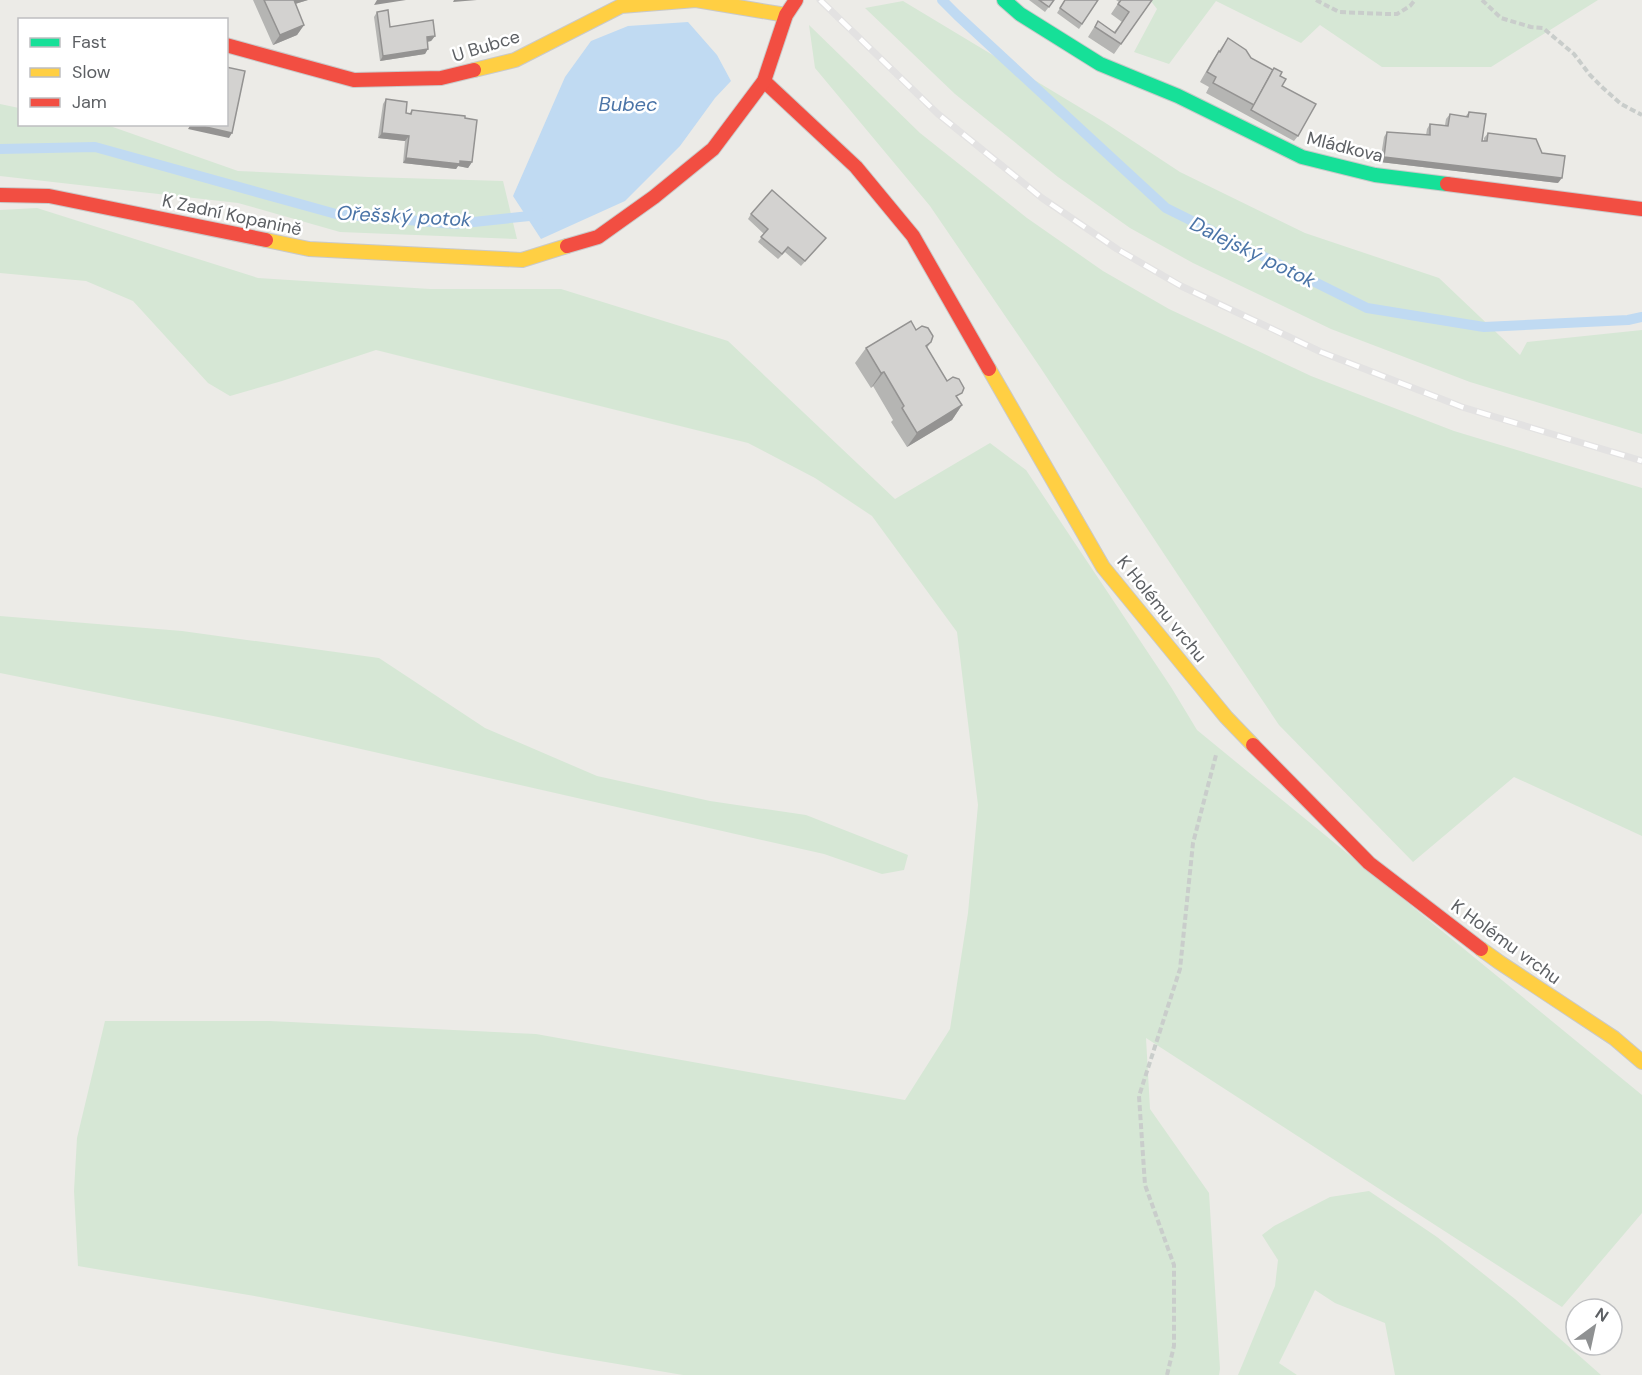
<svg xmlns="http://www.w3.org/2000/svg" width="1642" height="1375" font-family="'DM Sans',sans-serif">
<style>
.green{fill:#d6e7d5}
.water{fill:#c0daf2}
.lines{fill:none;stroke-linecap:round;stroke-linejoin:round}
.stream{stroke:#c0daf2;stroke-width:10}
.fast-casing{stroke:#c9c9c9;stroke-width:16}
.slow-casing{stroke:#c9c9c9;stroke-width:16}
.jam-casing{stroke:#c9c9c9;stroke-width:16}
.path{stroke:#c9cdcb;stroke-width:4;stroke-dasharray:6 3;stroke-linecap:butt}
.fast{stroke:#16e098;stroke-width:14}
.slow{stroke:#ffcf43;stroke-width:14}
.jam{stroke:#f24e42;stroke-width:14}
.rail-casing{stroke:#e3e2e2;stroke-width:7}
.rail{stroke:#fff;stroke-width:4.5;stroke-dasharray:14;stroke-linecap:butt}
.wall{fill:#b5b5b3}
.shaded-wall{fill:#949392}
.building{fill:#d3d2d0;stroke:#949392;stroke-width:1.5}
.labels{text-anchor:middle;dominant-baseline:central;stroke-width:5;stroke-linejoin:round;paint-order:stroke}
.street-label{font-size:18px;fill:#5d6064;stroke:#fff}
.water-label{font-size:20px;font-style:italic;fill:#4b74a7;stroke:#fff}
</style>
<rect width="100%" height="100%" fill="#ecebe7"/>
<g class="green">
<polygon points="1150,0 1598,0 1491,67 1382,67 1320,25 1301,43 1216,1 1169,64 1134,52 1157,9"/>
<polygon points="903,1 1104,122 1180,172 1305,233 1439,278 1520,355 1527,342 1642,330 1642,434 1470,382 1331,329 1193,263 1130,228 1058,177 955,94 865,8"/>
<polygon points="809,25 920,133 1027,218 1103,271 1169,309 1311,376 1454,431 1642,488 1642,836 1514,777 1413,862 1279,725 1180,578 1040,367 930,206 815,68"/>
<polygon points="0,104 19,108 20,124 104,124 110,126 238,171 369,177 503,181 517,239 340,232 238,203 0,176"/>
<polygon points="37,208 258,278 430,289 561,289 728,341 895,499 990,443 1026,470 1171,687 1197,730 1642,1095 1642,1213 1562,1307 1146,1038 1150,1109 1209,1193 1220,1369 1219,1375 683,1375 558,1354 260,1297 78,1266 74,1191 77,1138 105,1021 270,1021 536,1034 905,1100 950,1029 968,913 978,805 957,632 872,516 815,478 748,443 376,350 282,381 230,396 208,383 133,301 86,281 0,273 0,210"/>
<polygon points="0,616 182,631 379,658 485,728 597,776 710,801 806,815 908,855 904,870 882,874 824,854 233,720 0,673"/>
<polygon points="1369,1191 1437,1237 1515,1299 1601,1375 1395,1375 1385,1323 1335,1303 1315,1290 1279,1363 1297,1375 1238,1375 1275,1286 1278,1260 1262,1235 1274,1226 1330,1197"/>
</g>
<polygon class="water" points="688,22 717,55 731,81 715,98 680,146 625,201 541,239 513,196 565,77 591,41 628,26"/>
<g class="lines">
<g class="stream">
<polyline points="942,0 957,15 1166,208 1367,308 1484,327 1628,320 1642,317"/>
<polyline points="0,149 95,147 336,214 455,224 539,215"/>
</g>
<g class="fast-casing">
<polyline id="fast" points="1004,0 1020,14 1100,64 1178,96 1302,157 1375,175 1447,184"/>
</g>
<g class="slow-casing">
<g id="slow">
<polyline points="474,70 515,60 621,6 696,0 786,15"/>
<polyline points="266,240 309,249 522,260 567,246"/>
<polyline points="989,369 1103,567 1226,717 1253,745"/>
<polyline points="1481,949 1499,962 1614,1038 1642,1062"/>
</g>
</g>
<g class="jam-casing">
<g id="jam">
<polyline points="226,45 354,80 441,78 474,70"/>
<polyline points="764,81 856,167 913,236 989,369"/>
<polyline points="1447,184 1642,209"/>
<polyline points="0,195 49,196 266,240"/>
<polyline points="567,246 598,237 654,197 713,149 764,81 786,15 796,0"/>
<polyline points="1253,745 1369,863 1481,949"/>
</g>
</g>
<g class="path">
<polyline points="1316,0 1339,12 1386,14 1397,14 1410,6 1415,0"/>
<polyline points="1482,0 1501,18 1531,27 1543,28 1574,54 1590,75 1603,88 1621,104 1642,115"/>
<polyline points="1167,1375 1174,1346 1174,1265 1145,1185 1139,1096 1180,969 1193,843 1216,755"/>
</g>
<use href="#fast" class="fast"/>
<use href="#slow" class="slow"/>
<use href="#jam" class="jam"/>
<g class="rail-casing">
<polyline id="rail" points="820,0 938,114 1042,198 1117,249 1181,286 1321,352 1462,407 1642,461"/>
</g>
<use href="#rail" class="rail"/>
</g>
<g class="wall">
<polygon points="253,0 308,0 295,4 304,25 297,35 273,45"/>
<polygon points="1029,0 1054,0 1045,12"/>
<polygon points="1065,0 1098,0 1079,29 1057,13"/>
<polygon points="1116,0 1152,0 1114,54 1088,37 1098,21 1114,32 1122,22 1111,14 1119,2"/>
<polygon points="377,12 390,27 435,36 431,41 428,42 425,54 380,61 374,17"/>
<polygon points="1228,38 1251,58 1280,76 1282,86 1298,136 1294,141 1206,93 1209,87 1200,82 1212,61"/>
<polygon points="386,99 406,113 410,113 412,110 472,162 468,168 458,166 456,169 403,163 405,141 378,138 383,104"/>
<polygon points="1469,112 1482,141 1484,141 1484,138 1488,133 1558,183 1380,162 1384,137 1387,132 1426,135 1427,129 1430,124 1445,125 1446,119 1450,114 1465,117"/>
<polygon points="751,214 826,238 801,266 785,252 778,259 758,242 764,234 748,219"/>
<polygon points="916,330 931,342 927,348 962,405 952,420 907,447 891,422 893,420 873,386 871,388 855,363 866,348"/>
</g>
<g class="shaded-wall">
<polygon points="291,0 308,0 285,7"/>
<polygon points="377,0 406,0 374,5"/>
<polygon points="454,0 477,0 453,2"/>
<polygon points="304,25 297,35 273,45 280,35"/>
<polygon points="435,36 431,41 424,42 427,37"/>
<polygon points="428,49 425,54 380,61 383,56"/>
<polygon points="191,124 193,124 232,133 229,138 188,129"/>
<polygon points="382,133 409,136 405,141 378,138"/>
<polygon points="1384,157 1562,178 1558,183 1380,162"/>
<polygon points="406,158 460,161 472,162 468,168 458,166 456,169 403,163"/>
<polygon points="884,372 873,386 871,388 881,373"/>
<polygon points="962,405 952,420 907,447 917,433"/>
</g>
<g class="building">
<polygon points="264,0 294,0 304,25 280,35"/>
<polygon points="1039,0 1054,0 1049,7"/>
<polygon points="1065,0 1098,0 1082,24 1060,8"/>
<polygon points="1121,0 1152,0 1121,44 1095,27 1098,21 1115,33 1129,12 1118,4"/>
<polygon points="388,10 390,27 433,20 435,36 427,37 428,49 383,56 377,12"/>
<polygon points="1228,38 1246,50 1251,58 1273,70 1254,105 1213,83 1216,77 1207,72 1219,51 1220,52"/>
<polygon points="226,67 245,71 232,133 193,124 226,124"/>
<polygon points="1274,68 1282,72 1280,76 1286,79 1282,86 1316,104 1298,136 1251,110"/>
<polygon points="386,99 407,102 406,113 411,114 412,110 465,116 465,118 477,120 472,162 460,161 460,164 406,158 409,136 382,133"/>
<polygon points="1469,112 1486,114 1482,141 1487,141 1488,133 1536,139 1542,153 1565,156 1562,178 1384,157 1387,132 1430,135 1430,124 1448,126 1450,114 1468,117"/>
<polygon points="772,190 826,238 805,261 788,247 782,254 761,237 768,229 751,214"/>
<polygon points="911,321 916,330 922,326 928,328 933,336 931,342 926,346 947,381 953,377 959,379 964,388 962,393 956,396 962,405 917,433 902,408 904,406 884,372 881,373 866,348"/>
</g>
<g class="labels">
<g class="street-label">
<text transform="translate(486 46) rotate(-17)">U Bubce</text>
<text transform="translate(1345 147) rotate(14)">Mládkova</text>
<text transform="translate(232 215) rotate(12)">K Zadní Kopanině</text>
<text transform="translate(1162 609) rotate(51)">K Holému vrchu</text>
<text transform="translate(1506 942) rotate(36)">K Holému vrchu</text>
</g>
<g class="water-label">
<text x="628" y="104">Bubec</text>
<text transform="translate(404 216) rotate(3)">Ořešský potok</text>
<text transform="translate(1253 252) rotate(26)">Dalejský potok</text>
</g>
</g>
<rect x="18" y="18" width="210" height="108" fill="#ffffff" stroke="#bebfc1" stroke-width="1.5"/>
<rect x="30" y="38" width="30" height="9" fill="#16e098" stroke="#bebfc1" stroke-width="1.5"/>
<text x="72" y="48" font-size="18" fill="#5d6064">Fast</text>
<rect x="30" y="68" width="30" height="9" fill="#ffcf43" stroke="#bebfc1" stroke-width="1.5"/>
<text x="72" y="78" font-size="18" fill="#5d6064">Slow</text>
<rect x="30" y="98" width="30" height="9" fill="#f24e42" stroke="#bebfc1" stroke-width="1.5"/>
<text x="72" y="108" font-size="18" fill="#5d6064">Jam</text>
<g transform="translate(1594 1327) rotate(33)"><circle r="28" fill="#ffffff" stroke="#bebfc1" stroke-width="1.5"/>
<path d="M0-4.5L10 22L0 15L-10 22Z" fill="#8f9192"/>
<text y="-9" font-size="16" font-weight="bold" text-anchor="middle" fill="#5d6064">N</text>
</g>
</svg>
